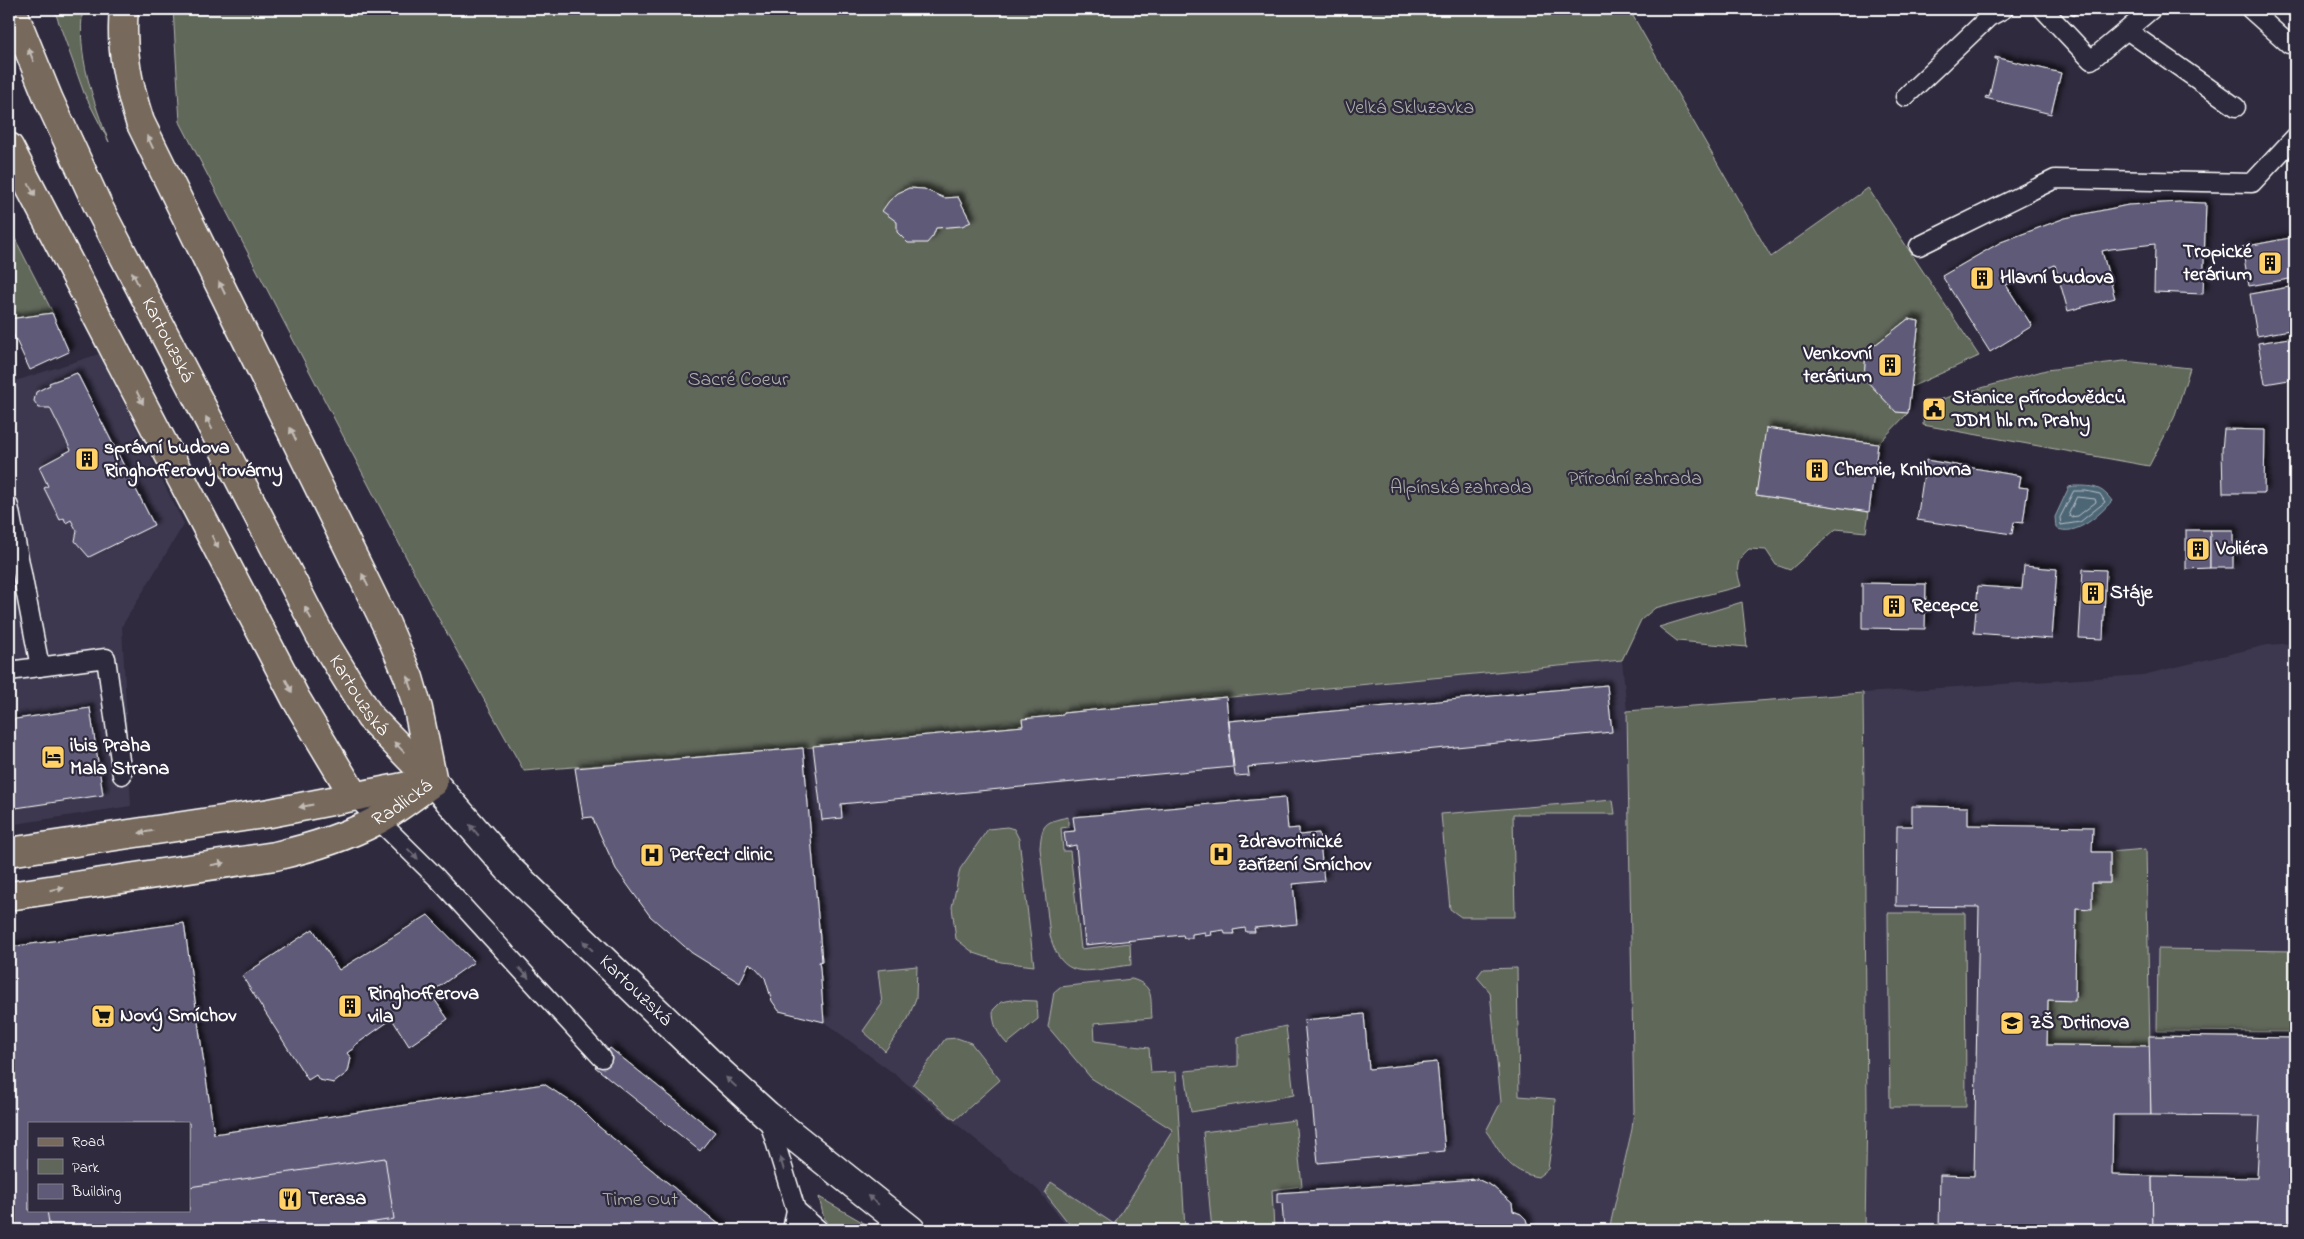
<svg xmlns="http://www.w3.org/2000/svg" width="2304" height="1239" font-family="'Indie Flower',sans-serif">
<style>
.built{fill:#3d384f}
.green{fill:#60675a;stroke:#b0b3ac}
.water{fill:#4d6676;stroke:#94a3ad}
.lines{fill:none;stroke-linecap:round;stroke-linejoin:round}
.shore{stroke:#b8c2c8;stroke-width:1}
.building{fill:#5e5a78;stroke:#fff;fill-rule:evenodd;filter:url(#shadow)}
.lane-casing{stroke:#fff;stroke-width:21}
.secondary-casing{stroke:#fff;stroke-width:31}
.primary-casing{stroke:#fff;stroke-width:31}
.highway-casing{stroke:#fff;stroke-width:31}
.lane{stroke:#2f2a3d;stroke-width:18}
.secondary{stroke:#2f2a3d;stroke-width:28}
.primary{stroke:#77695c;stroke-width:28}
.highway{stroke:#77695c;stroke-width:28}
.oneway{fill:#c2bcb6}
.oneway2{fill:#6d6a77}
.labels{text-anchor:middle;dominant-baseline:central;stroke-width:4.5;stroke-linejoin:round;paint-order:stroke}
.park-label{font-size:20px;fill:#b0b3ac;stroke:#2f2a3d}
.poi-label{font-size:20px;font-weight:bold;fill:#fff;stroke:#2f2a3d;text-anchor:start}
.street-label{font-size:20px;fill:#fff;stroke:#2f2a3d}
</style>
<defs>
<filter id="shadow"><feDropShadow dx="4.5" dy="-4.5" stdDeviation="2.5" flood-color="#0009"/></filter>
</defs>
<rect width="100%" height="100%" fill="#2f2a3d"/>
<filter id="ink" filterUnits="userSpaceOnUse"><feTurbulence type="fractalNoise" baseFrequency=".02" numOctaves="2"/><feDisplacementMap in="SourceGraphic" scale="10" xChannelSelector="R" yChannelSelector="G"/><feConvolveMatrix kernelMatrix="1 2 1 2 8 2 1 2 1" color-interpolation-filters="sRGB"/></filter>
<g filter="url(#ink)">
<g class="built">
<polygon points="99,354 184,524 122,626 131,806 9,825 9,383"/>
<polygon points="2295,643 2295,1230 1865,1230 1867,1107 1863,693 2143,675 2267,645"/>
<polygon points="1622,660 1627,711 1634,1111 1632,1129 1609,1230 1070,1230 1038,1190 896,1075 824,1022 820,968 819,962 822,961 803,748 1023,726 1063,715 1063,713"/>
</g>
<g class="green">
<path d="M54 9H83C76 53 93 101 109 142L84 93Z"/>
<path d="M173 9H1629L1771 257 1868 188 1979 356 1911 387 1919 321 1908 319 1866 352 1864 378 1896 412 1908 413 1878 444 1767 428 1756 495 1869 512 1866 532 1836 529 1790 570 1776 565 1766 550 1749 549C1735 561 1736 570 1741 586L1655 608 1641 620 1622 660 1063 713V715L1023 726 803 748 524 771 430 603 180 122Z"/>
<polygon points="9,227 54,315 9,318"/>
<polygon points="2124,361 2190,368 2174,418 2149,466 1923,425 1924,404 2046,370"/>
<polygon points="1742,602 1747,647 1677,641 1659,627"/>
<polygon points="1863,693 1867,1107 1865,1230 1609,1230 1632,1129 1634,1111 1627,711"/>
<polygon points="1613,800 1615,814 1513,814 1515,917 1461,917 1450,909 1441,814"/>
<path d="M1068 817V827L1061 828 1063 851H1070L1081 949 1130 943 1131 965C1090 969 1064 985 1050 936L1040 848C1042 824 1044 822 1068 817Z"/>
<polygon points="1007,827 1014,829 1019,839 1034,966 1001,962 974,953 956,939 952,907 960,869 988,829"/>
<polygon points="2146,849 2150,1046 2047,1045 2048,1000 2075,1000 2076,908 2091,908 2092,883 2110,883 2110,852"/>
<polygon points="1888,913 1965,913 1966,1107 1890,1107"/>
<polygon points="2158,949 2295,951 2295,1032 2157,1031"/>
<polygon points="917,966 916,998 908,1019 885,1051 863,1031 882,1004 878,970"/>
<path d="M1517 968 1519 1096 1555 1099 1554 1126 1548 1169 1538 1177C1508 1172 1502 1154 1486 1131L1501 1102 1490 992 1477 977 1483 969Z"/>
<path d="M1132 979C1155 986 1150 998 1152 1018L1094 1023 1095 1041 1149 1048 1151 1073 1176 1072 1185 1230H1074L1045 1193 1051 1182 1114 1224 1173 1130 1091 1078 1048 1027 1054 992 1060 987Z"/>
<path d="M1012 1000 1037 1001 1038 1019 1007 1044C997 1033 993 1025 993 1010L1001 1002Z"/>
<polygon points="1286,1026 1294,1095 1191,1112 1185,1071 1238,1066 1238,1037"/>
<polygon points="957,1038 971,1043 1000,1080 955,1120 913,1084 945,1039"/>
<polygon points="1295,1120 1302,1186 1272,1190 1274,1230 1212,1230 1203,1132"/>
<polygon points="819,1197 876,1230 837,1230 824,1219"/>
</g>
<path class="water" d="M2074 486C2093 486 2101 486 2112 501 2100 514 2076 538 2056 528L2055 517 2069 487Z"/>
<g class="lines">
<g class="shore">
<polygon points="2074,491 2086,491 2100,494 2105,502 2080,522 2061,525 2060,518"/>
<polygon points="2077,497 2095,499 2096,502 2078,516 2070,517 2069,514"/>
</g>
</g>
<g class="building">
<polygon points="2067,9 2082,9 2073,16"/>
<polygon points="1995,57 2061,73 2051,114 1985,98 1986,96 1989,97 1998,59 1995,59"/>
<polygon points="909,188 924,189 944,198 958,197 971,222 962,226 936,228 933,236 927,243 908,243 897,232 897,222 882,211 889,201 898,193"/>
<polygon points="2180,202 2206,203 2203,294 2154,292 2155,244 2111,249 2102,251 2115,298 2068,311 2055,265 2006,285 2032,326 1990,352 1942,276 2001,242 2065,218 2128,205"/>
<polygon points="2295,237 2295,278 2249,286 2242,247"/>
<polygon points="2295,286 2295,329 2257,336 2250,294"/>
<polygon points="52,313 69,352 30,370 9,325 9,319"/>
<polygon points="1908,319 1919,321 1908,413 1896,412 1864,378 1866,352"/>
<polygon points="2295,337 2295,379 2265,384 2258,343"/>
<polygon points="77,373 154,525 89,557 75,541 77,531 71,520 66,523 64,518 60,520 44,488 48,486 39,467 71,450 50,408 39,408 34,401 36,392 50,385 49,383"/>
<polygon points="1766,428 1878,444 1869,512 1756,495"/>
<polygon points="2224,429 2265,430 2264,493 2223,493 2222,450"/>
<polygon points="1926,460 2021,476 2019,487 2028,488 2023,523 2014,522 2012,534 1917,520"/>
<polygon points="2186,530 2210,530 2210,568 2186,569"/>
<rect x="2210" y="530" width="23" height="38"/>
<polygon points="2024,566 2057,569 2052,639 1974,633 1978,586 2022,589"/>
<polygon points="2083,569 2106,570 2103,639 2079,638"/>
<polygon points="1862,583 1926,584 1925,629 1862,628"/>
<polygon points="1607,685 1612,732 1248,767 1249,775 1235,776 1229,721"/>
<polygon points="1226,697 1233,767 841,804 842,818 822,820 813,746 1023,726 1022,719 1063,715 1063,713"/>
<polygon points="90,708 103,795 9,809 9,720"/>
<polygon points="803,748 822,961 819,962 820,968 824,1022 779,1011 772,1001 765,978 756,968 749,963 740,983 692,953 650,916 616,869 592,817 583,818 575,768"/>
<polygon points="1285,797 1288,829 1299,828 1299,835 1319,833 1324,881 1293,884 1297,924 1254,928 1255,932 1246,932 1245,928 1233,930 1234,934 1225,934 1224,930 1211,932 1212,935 1205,936 1205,932 1192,934 1192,938 1184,938 1183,935 1085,945 1076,845 1066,847 1064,832 1075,831 1073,817"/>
<polygon points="1912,806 1968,807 1968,825 2093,827 2092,852 2110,852 2110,883 2092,883 2092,909 2076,908 2075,1001 2048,1000 2047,1045 2150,1046 2151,1115 2113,1115 2112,1175 2152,1176 2153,1230 1939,1230 1940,1175 1974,1176 1979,907 1896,906 1897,826 1912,826"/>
<polygon points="428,915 474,962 430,993 448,1019 409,1046 392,1019 354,1046 354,1048 347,1053 351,1058 348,1072 334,1083 319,1080 316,1075 308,1080 242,976 313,929 339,970"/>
<path d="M184 923 214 1134 544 1084 579 1107 598 1126 726 1230H9V947ZM29 1123H189V1210H29Z"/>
<polygon points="1364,1014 1369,1069 1437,1062 1445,1151 1318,1163 1304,1020"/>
<polygon points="2149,1036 2295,1038 2295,1230 2153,1230 2152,1176 2257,1178 2260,1116 2151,1115"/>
<polygon points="610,1048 715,1132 700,1151 595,1067"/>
<polygon points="385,1158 394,1219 323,1230 50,1230 47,1210 189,1210 189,1187"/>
<polygon points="1477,1179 1492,1186 1512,1203 1513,1211 1521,1214 1526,1219 1529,1230 1284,1230 1282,1203 1277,1203 1277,1193"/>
</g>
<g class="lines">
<g class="lane-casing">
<g id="lane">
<polyline points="2043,9 2091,60 2152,9"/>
<polyline points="2250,9 2289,44"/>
<polyline points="2128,31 2236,107"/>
<polyline points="1905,97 1989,17 2004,9"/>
<polyline points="1919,246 2055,179 2252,183 2295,137"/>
<polyline points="9,506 40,667"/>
<polyline points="9,671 106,658 122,775"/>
<polyline points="354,796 437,878 602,1058"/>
<polyline points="767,1115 796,1210 792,1230"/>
<polyline points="796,1210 819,1230"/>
</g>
</g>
<g class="secondary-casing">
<g id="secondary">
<path id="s1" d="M433 782 509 869 708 1061 767 1115 911 1230"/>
</g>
</g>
<g class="primary-casing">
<g id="primary">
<path id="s2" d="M12 9 49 100 99 208 320 635 370 717 433 782"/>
<polyline points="9,852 270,813 424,783"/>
<path id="s3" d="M9 896 275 856C310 848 344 838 376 821 396 810 415 795 433 782"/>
</g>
</g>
<g class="highway-casing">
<g id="highway">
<path d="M124 9C120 48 128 85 140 122L386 624 409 678 418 709 433 782"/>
<polyline points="9,147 296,699 354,796"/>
</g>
</g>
<use href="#lane" class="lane"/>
<use href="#secondary" class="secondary"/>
<use href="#primary" class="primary"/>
<use href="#highway" class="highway"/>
</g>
<defs><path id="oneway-solid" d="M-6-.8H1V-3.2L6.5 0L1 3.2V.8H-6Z" transform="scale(1.25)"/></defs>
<g class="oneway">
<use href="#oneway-solid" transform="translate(31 55) rotate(-112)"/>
<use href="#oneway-solid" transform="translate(150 142) rotate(-116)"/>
<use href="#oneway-solid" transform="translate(32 190) rotate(62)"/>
<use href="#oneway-solid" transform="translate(135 278) rotate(-117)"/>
<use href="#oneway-solid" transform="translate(222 288) rotate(-116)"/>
<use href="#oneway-solid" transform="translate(140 398) rotate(63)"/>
<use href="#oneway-solid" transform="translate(209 423) rotate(-117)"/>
<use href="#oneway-solid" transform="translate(293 434) rotate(-116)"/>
<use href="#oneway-solid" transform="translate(215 542) rotate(63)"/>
<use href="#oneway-solid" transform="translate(365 580) rotate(-116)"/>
<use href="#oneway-solid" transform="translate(308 613) rotate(-118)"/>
<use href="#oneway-solid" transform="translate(410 683) rotate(-108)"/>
<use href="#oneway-solid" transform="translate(289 686) rotate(63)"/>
<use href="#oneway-solid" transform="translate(399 747) rotate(-134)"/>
<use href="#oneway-solid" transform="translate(306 806) rotate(169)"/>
<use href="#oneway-solid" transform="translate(146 832) rotate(171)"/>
<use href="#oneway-solid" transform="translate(218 864) rotate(-9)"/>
<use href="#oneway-solid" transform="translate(57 889) rotate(-9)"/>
</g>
<g class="oneway2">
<use href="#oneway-solid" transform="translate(474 830) rotate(-130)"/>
<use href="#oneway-solid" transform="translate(413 854) rotate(44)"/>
<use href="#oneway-solid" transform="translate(588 946) rotate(-136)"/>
<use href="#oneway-solid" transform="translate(524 973) rotate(47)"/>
<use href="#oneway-solid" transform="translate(731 1082) rotate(-137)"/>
<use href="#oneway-solid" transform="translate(782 1164) rotate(-107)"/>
<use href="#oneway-solid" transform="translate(873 1200) rotate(-141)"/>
</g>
</g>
<defs>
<g id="building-square" transform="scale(1.25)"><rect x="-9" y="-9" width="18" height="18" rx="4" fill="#ffd166" stroke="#2f2a3d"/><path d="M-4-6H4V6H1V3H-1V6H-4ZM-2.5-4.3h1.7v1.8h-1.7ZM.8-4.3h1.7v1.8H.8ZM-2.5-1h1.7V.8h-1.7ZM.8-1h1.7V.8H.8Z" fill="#111"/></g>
<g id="civic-square" transform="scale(1.25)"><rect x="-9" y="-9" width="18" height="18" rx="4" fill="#ffd166" stroke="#2f2a3d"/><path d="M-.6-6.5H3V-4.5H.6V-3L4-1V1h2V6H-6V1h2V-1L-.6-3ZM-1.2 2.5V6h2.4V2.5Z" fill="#111"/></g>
<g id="hotel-square" transform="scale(1.25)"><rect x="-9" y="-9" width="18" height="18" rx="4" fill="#ffd166" stroke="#2f2a3d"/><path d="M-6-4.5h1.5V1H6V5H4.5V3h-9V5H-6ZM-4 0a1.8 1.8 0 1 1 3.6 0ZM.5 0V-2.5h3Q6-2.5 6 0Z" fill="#111"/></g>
<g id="hospital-square" transform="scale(1.25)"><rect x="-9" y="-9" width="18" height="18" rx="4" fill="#ffd166" stroke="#2f2a3d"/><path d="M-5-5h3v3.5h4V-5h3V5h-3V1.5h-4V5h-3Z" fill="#111"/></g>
<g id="supermarket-square" transform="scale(1.25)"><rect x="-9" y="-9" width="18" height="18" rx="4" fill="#ffd166" stroke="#2f2a3d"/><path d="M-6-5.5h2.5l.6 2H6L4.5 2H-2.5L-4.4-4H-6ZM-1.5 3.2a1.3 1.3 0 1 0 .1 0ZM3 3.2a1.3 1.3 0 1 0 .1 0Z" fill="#111"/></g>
<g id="school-square" transform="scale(1.25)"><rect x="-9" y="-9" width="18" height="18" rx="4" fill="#ffd166" stroke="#2f2a3d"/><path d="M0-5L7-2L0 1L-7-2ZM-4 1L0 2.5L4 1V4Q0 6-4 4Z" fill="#111"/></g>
<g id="restaurant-square" transform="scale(1.25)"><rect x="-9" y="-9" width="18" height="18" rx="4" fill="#ffd166" stroke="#2f2a3d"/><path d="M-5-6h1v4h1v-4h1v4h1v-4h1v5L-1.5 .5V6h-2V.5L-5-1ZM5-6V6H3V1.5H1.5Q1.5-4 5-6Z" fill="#111"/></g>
</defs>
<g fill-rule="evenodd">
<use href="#building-square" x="2270" y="263"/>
<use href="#building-square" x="1982" y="278"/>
<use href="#building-square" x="1890" y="365"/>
<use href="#civic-square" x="1934" y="409"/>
<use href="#building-square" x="87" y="459"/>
<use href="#building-square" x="1817" y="470"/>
<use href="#building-square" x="2198" y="549"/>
<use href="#building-square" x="2093" y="593"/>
<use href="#building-square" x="1894" y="606"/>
<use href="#hotel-square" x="53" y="757"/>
<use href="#hospital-square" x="1221" y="854"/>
<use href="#hospital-square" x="652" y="855"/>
<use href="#building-square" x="350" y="1006"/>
<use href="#supermarket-square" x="103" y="1016"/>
<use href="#school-square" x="2012" y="1023"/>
<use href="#restaurant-square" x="290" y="1199"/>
</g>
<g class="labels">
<g class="park-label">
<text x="1410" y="108">Velká Skluzavka</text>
<text x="738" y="380">Sacré Coeur</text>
<text x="1635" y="479">Přírodní zahrada</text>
<text x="1461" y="488">Alpínská zahrada</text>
<text x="640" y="1200">Time Out</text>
</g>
<g class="poi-label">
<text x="2252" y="252" text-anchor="end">Tropické<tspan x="2252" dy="23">terárium</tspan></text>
<text x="2000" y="278">Hlavní budova</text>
<text x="1872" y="354" text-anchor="end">Venkovní<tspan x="1872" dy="23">terárium</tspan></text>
<text x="1952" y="398">Stanice přírodovědců<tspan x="1952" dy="23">DDM hl. m. Prahy</tspan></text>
<text x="104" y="448">správní budova<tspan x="104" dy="23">Ringhofferovy továrny</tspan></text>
<text x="1834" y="470">Chemie, Knihovna</text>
<text x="2216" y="549">Voliéra</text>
<text x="2110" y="593">Stáje</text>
<text x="1912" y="606">Recepce</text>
<text x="70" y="746">ibis Praha<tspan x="70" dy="23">Mala Strana</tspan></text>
<text x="1238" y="842">Zdravotnické<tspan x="1238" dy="23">zařízení Smíchov</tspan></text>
<text x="670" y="855">Perfect clinic</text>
<text x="368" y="994">Ringhofferova<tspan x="368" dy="23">vila</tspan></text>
<text x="120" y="1016">Nový Smíchov</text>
<text x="2030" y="1023">ZŠ Drtinova</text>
<text x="308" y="1199">Terasa</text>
</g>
<g class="street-label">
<text stroke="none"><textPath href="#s2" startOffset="366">Kartouzská</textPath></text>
<text stroke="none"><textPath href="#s2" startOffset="770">Kartouzská</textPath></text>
<text stroke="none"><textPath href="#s3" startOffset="408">Radlická</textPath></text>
<text stroke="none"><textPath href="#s1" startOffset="291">Kartouzská</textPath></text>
</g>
</g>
<rect width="2304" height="1239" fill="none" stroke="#2f2a3d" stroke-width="30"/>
<rect x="15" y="15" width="2274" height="1209" fill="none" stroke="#fff" stroke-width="2" filter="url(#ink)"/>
<rect x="28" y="1122" width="162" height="90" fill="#2f2a3d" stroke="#827f8b"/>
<rect x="38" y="1138" width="25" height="8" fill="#77695c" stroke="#827f8b"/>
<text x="72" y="1146" font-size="15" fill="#ffffff">Road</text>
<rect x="38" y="1159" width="25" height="15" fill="#60675a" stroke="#827f8b"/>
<text x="72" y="1172" font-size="15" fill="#ffffff">Park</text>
<rect x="38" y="1184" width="25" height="15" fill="#5e5a78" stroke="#827f8b"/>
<text x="72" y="1196" font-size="15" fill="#ffffff">Building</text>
</svg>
